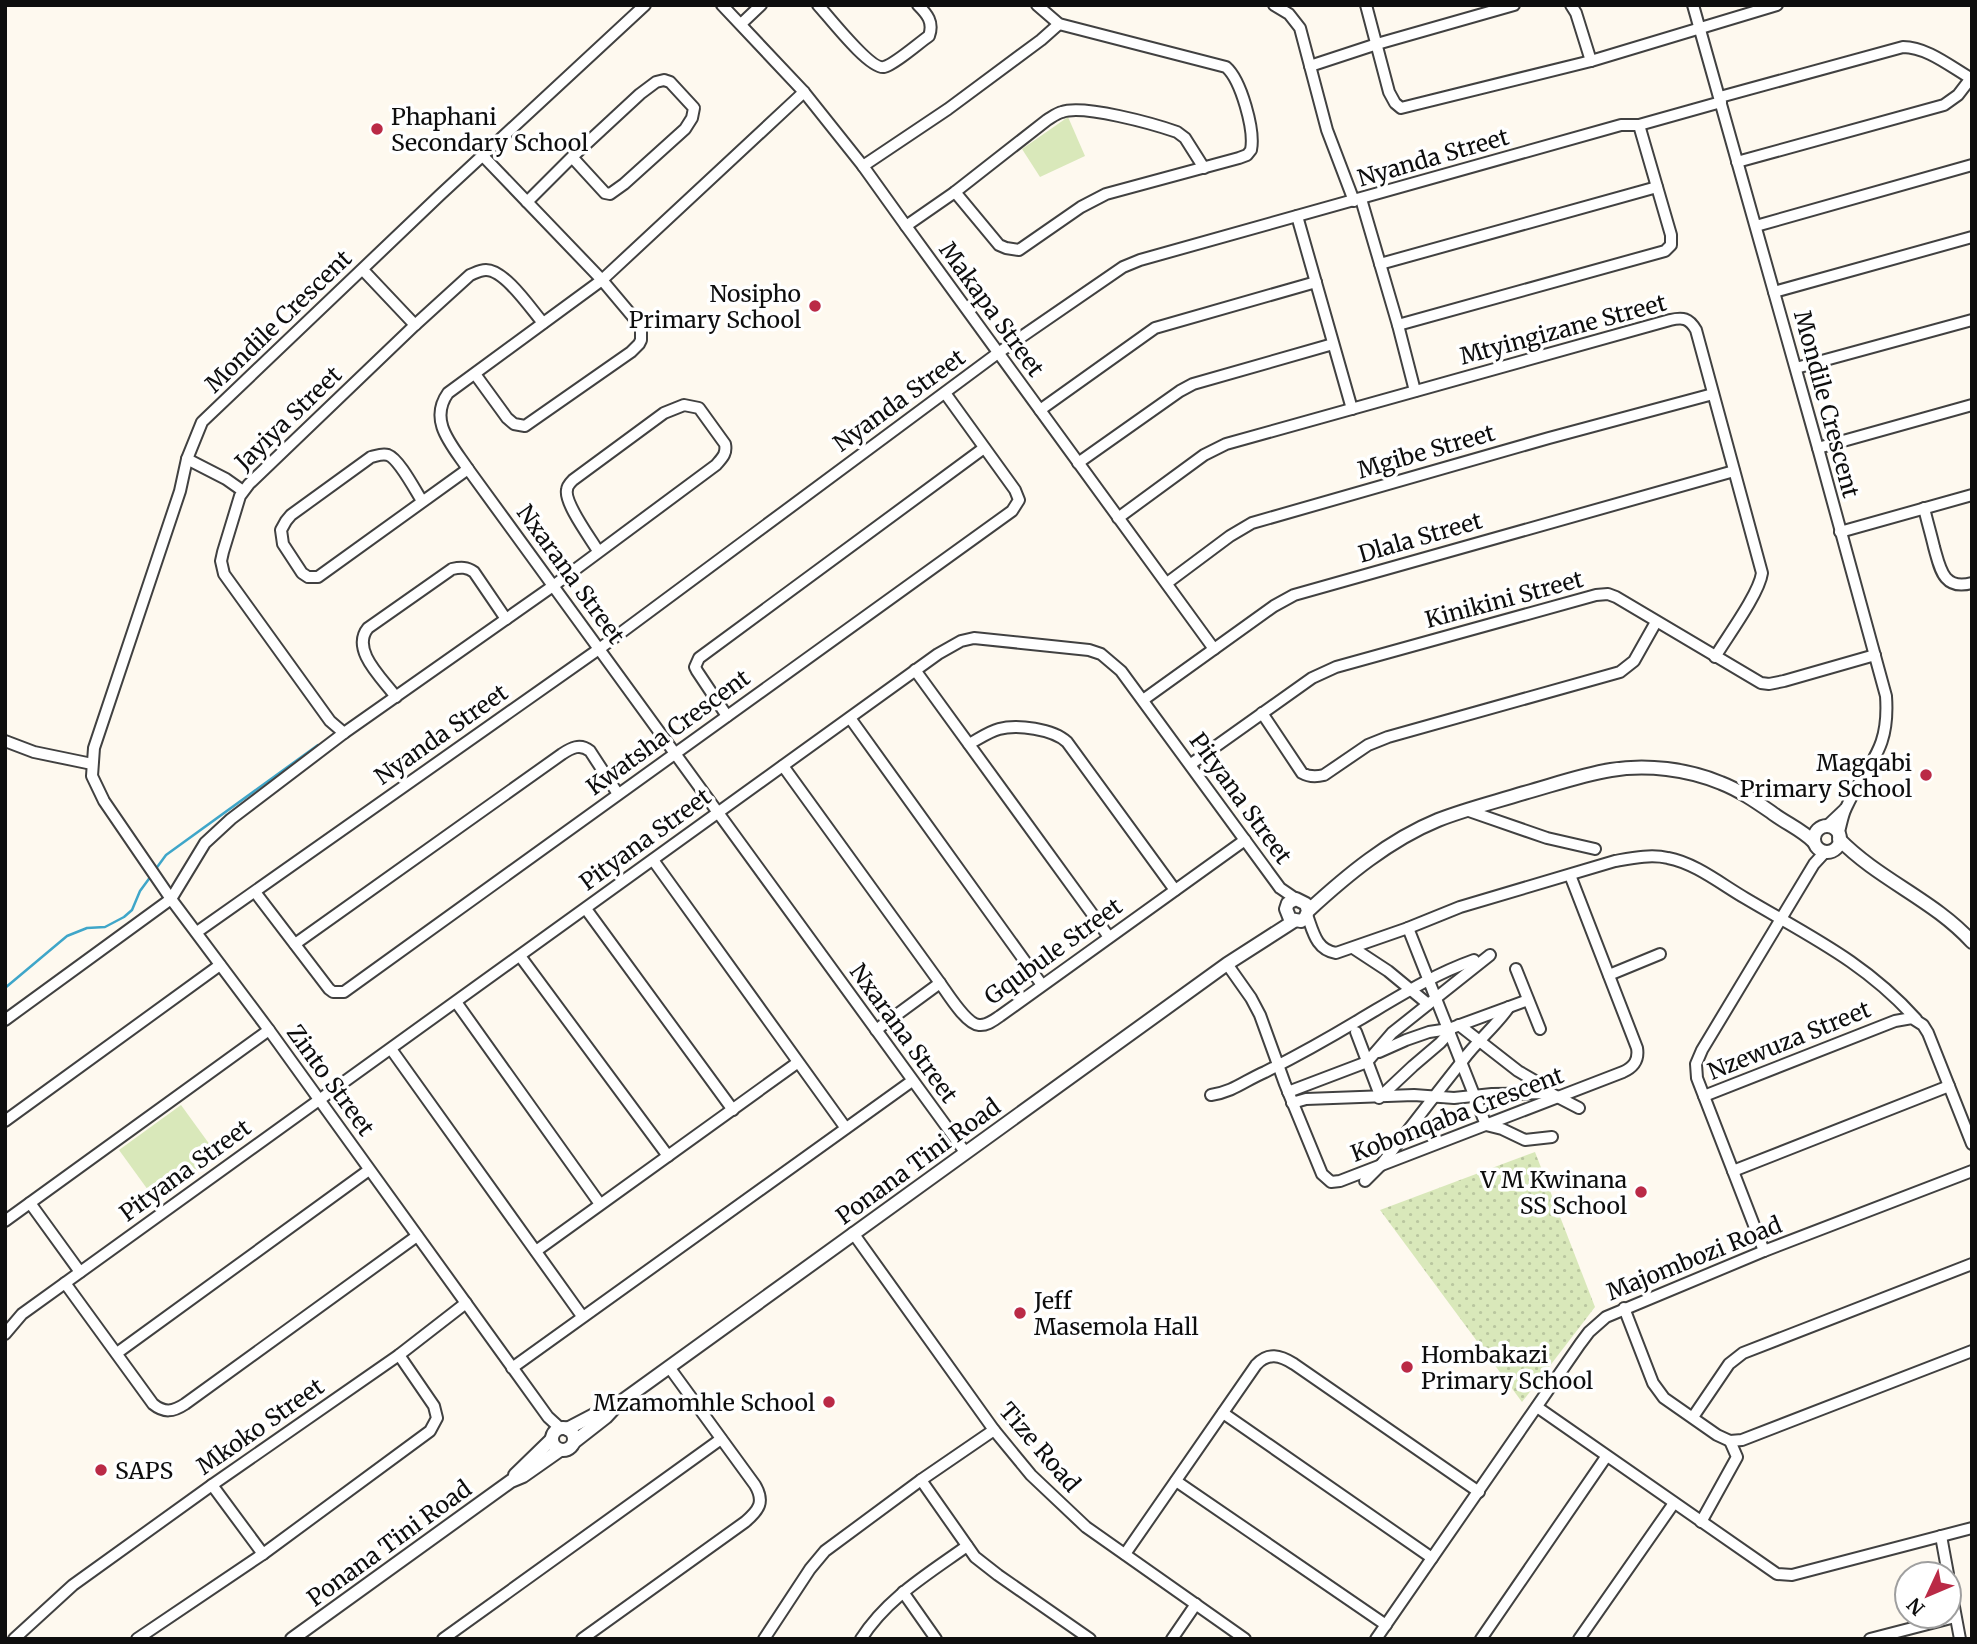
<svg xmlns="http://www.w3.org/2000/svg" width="1977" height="1644" font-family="Merriweather,serif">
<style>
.grass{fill:url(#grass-dots)}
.park{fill:#d9e8ba}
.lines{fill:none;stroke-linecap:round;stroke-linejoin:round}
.stream{stroke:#3fa6c9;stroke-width:2.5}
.minor-casing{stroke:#414141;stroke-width:14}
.tertiary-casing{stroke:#414141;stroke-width:16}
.minor{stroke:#fff;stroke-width:10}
.tertiary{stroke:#fff;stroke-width:12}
.poi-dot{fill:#ba2a46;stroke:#fff;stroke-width:2.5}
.labels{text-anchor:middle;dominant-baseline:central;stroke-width:7;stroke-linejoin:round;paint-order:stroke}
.poi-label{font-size:23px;fill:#0e0e0e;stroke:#fff;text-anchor:start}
.street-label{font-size:23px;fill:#0e0e0e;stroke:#fff}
</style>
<defs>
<pattern id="grass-dots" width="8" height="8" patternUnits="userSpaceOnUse" patternTransform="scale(1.75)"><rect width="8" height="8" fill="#d9e8ba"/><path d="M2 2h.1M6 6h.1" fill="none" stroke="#b9c69f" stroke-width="1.8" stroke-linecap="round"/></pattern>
</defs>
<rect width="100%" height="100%" fill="#fef9ef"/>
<polygon class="grass" points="1535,1152 1595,1307 1522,1402 1380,1210"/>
<g class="park">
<polygon points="1068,117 1085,156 1040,177 1022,149"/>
<polygon points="181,1105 218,1156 156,1201 119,1150"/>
</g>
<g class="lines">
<g class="stream">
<polyline points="155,870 166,855 318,745"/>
<polyline points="5,988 67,936 87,928 105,927 124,917 132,910 140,891 151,876"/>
</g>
<g class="minor-casing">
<g id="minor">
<polyline points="722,5 804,92 863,166 906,226 1214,649"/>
<path d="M818 5C829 17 870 70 884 67 894 65 920 42 929 36 934 22 927 14 918 5"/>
<polyline points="1274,5 1289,14 1300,28 1327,130 1354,201"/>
<polyline points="1366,5 1389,92 1395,103 1401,108 1591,61 1777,5"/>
<polyline points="1571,5 1576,13 1591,61"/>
<path d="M1693 5 1818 448 1886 696C1890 753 1867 762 1846 808 1842 816 1841 826 1838 835"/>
<polyline points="741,24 761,5"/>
<polyline points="1310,66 1377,44 1514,5"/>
<path d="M804 92 602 280 448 393C428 421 452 445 468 469L965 1152"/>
<path d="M1720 97 1903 47C1927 47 1951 67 1972 79"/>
<polyline points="1737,162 1944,105 1958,95 1971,78"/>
<polyline points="863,166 948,109 1041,40 1059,24"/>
<path d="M955 192 999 245 1006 248 1019 250 1081 207 1106 194 1239 158 1247 155 1251 150C1255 130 1241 80 1226 67L1059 24 1037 5"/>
<polyline points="1361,199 1398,325 1415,391"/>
<polyline points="527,202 572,157 640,94 656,82 664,80 670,82 694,108 692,118 685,129 624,184 610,194 605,193 572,157"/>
<polyline points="1297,216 1352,409"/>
<path d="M906 226 955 192 1047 120C1052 117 1057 113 1062 112 1083 104 1154 124 1177 132L1185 138 1204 168"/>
<polyline points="1756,226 1972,165"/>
<polyline points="1380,264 1657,187"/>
<polyline points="363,270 415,325"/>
<polyline points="1774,292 1972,237"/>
<polyline points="1398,325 1665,251 1671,245 1671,235 1639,125"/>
<polyline points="1796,368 1972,320"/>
<polyline points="475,374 507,418 514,424 525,426 631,352 639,344 641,340 641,330 639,324 602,280 483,156"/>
<polyline points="1040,410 1155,328 1316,282"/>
<polyline points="1818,448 1972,405"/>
<polyline points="187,459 226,479 243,491"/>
<polyline points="1078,463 1180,391 1193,384 1333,344"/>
<path d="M422 501C415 490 399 459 388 455 382 453 376 456 371 457L291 515 286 521 281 530 283 544 302 573 308 577H318L468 469"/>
<path d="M1924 508C1927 521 1931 534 1934 547 1940 568 1943 591 1972 583"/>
<path d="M1118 518 1204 455 1226 444 1670 320C1683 317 1689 318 1696 330L1762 573C1759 594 1727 637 1715 657"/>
<polyline points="1840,532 1972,495"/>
<polyline points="1167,583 1230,536 1252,523 1549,438 1713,394"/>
<polyline points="915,670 1109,937"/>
<path d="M396 697C383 679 350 650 368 628L452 569C461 567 467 567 474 572L506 619"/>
<polyline points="1143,700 1274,606 1294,595 1734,471"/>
<path d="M1262 713 1302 773C1309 777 1316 777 1324 775L1368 745 1388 737 1620 672 1634 661 1656 622"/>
<polyline points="727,716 697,671 695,667 699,658 984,448"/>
<polyline points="850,718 1042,985"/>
<path d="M344 733 330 721 224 574 221 561 223 552 240 496 249 484 415 325 470 275C475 273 480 270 486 270 505 270 531 309 543 323"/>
<polyline points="5,741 34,752 92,764"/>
<path d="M969 744C979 739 988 732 999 729 1017 724 1053 729 1067 742L1175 890"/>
<polyline points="1191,764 1312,678 1336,667 1596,595 1608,594 1616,597 1761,683 1769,684 1784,681 1875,655"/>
<path d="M783 766 940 983C948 994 966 1024 979 1025 987 1026 994 1020 1000 1016L1245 840"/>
<polyline points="1466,810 1547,838 1595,849"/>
<polyline points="1826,827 1845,809"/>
<polyline points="653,860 845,1127"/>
<polyline points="255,892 329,989 333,992 344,992 1012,511 1019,500 1015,490 945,393"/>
<polyline points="586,909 733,1110"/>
<path d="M1307 915C1313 931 1316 950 1336 953L1408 928 1460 907 1615 861C1632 858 1651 854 1668 858 1695 863 1721 884 1745 898 1809 936 1865 962 1916 1019"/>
<polyline points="1408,928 1486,1125 1502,1129 1525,1140 1552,1137"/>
<polyline points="197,932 599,649 998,353 1123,267 1140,260 1621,125 1639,125 1721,102"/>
<path d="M295 944 562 754C571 748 580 743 590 751L618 794"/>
<polyline points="1353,948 1388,971 1428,1004"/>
<polyline points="520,956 668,1156"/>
<path d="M1227 964 1251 998 1260 1015 1285 1084 1322 1174 1331 1182 1340 1181 1623 1072C1634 1067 1639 1060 1637 1048L1570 875"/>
<polyline points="1516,969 1540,1029"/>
<polyline points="1609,975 1660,954"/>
<polyline points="456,1002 600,1204"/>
<path d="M5 1020 171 899 205 843 231 819 344 733 553 586 716 465C722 458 727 454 725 444L699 408 684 405 664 413 573 480C570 483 567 486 567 490 564 503 591 539 598 551"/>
<polyline points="1459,1025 1518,1071 1537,1082 1550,1093"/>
<polyline points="876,1030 940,983"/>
<polyline points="1356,1032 1378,1090"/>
<polyline points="391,1049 582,1316"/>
<polyline points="1379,1052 1406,1040 1429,1032 1449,1029 1528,1000"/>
<polyline points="1288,1092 1367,1062 1392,1033 1490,955"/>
<path d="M1211 1095C1235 1091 1244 1081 1265 1072 1297 1056 1329 1038 1359 1020 1398 997 1432 975 1474 960"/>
<polyline points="1704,1096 1895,1021 1912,1018 1923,1025 1928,1033 1972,1144"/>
<polyline points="1379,1098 1413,1066 1440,1043 1450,1032"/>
<polyline points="1292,1103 1306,1099 1414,1095 1454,1098 1492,1094 1550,1093 1579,1108"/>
<polyline points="5,1121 220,965"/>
<polyline points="1733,1171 1949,1086"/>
<path d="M1365 1181 1380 1166C1408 1131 1435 1095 1463 1060 1477 1041 1496 1026 1509 1007"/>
<polyline points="30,1203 80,1272"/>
<polyline points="5,1221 269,1030"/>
<polyline points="853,1233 994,1430 1031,1475 1086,1527 1245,1639"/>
<polyline points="536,1251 797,1063"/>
<polyline points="1764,1251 1697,1078 1696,1064 1702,1050 1814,864 1825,852"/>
<path d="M65 1283 153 1404C164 1413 173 1412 185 1404L417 1236"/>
<polyline points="1624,1308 1653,1383 1664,1398 1717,1435 1730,1441 1742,1440 1972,1351"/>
<polyline points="5,1334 22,1314 938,654 961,641 974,638 1089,650 1101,654 1121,671 1280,888 1296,899"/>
<polyline points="117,1353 369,1170"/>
<polyline points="512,1368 912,1081"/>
<polyline points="1537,1407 1777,1574 1792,1575 1972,1528"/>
<polyline points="1223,1413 1432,1558"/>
<polyline points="1693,1417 1729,1364 1743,1353 1972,1264"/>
<polyline points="560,1428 548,1417 269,1030 171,899 104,801 92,776 94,748 180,491 187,459 202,422 440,195 645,5"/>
<polyline points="921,1480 975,1557 998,1575 1090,1639"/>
<polyline points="1176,1481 1386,1625"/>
<polyline points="212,1485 263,1554"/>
<polyline points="1701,1522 1737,1457 1730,1441"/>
<polyline points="1941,1536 1948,1574"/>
<path d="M1125 1554 1256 1365C1268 1352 1280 1355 1294 1364L1479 1492"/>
<polyline points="1949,1580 1960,1639"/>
<polyline points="903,1592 936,1639"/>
<polyline points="14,1639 73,1585 212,1485 399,1355 466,1303"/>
<polyline points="137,1639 263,1554 430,1431 437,1418 434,1406 399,1355"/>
<polyline points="443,1639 721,1439"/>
<path d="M582 1639 745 1522C759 1510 765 1502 755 1485L669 1367"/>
<polyline points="764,1639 810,1569 825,1551 921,1480 994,1430"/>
<path d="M861 1639C887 1598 928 1574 967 1546"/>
<polyline points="1172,1639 1196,1604"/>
<polyline points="1376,1639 1580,1344 1589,1332 1606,1317 1764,1251 1972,1171"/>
<polyline points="1481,1639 1606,1457"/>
<polyline points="1579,1639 1674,1503"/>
<polyline points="1870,1639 1955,1617"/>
</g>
</g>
<g class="tertiary-casing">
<g id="tertiary">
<circle cx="1827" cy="839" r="13"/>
<path d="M1839 839C1879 880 1934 900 1972 942"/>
<path d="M1308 911 1306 904 1296 899 1288 903 1286 909 1290 919 1301 921 1305 918 1308 911C1346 876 1389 840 1438 820 1466 809 1495 802 1524 793 1553 785 1581 775 1611 770 1646 764 1688 769 1721 783 1739 790 1755 801 1771 812 1785 823 1801 829 1814 842"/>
<circle cx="563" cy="1439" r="11"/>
<polyline points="567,1429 611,1406"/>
<polyline points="574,1442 606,1417 618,1404 1227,964 1294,921"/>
<polyline points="515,1475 551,1440"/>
<polyline points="292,1639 511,1481 523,1476 560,1450"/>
</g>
</g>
<use href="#minor" class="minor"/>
<use href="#tertiary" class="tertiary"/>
</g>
<g class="poi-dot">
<circle cx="377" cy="129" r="7"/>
<circle cx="815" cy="306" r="7"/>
<circle cx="1926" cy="775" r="7"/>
<circle cx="1641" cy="1192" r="7"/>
<circle cx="1020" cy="1313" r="7"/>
<circle cx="1407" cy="1367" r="7"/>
<circle cx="829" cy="1402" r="7"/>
<circle cx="101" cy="1470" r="7"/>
</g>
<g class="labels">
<g class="poi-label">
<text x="391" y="116">Phaphani<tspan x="391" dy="26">Secondary School</tspan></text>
<text x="801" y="293" text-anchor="end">Nosipho<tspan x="801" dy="26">Primary School</tspan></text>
<text x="1912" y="762" text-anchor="end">Magqabi<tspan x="1912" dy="26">Primary School</tspan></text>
<text x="1627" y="1179" text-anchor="end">V M Kwinana<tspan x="1627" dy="26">SS School</tspan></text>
<text x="1034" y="1300">Jeff<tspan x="1034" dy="26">Masemola Hall</tspan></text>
<text x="1421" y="1354">Hombakazi<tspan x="1421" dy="26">Primary School</tspan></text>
<text x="815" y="1402" text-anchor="end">Mzamomhle School</text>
<text x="115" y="1470">SAPS</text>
</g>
<g class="street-label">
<text transform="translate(1433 157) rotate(-16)">Nyanda Street</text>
<text transform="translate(992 309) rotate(54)">Makapa Street</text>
<text transform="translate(278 321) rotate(-44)">Mondile Crescent</text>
<text transform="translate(1563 329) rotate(-15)">Mtyingizane Street</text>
<text transform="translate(899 400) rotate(-36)">Nyanda Street</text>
<text transform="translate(1827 404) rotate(75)">Mondile Crescent</text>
<text transform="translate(288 418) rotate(-44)">Jayiya Street</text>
<text transform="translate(1426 451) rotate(-16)">Mgibe Street</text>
<text transform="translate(1420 537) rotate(-16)">Dlala Street</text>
<text transform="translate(571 574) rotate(54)">Nxarana Street</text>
<text transform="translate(1504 599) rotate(-15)">Kinikini Street</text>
<text transform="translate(668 732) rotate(-36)">Kwatsha Crescent</text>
<text transform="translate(441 734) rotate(-35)">Nyanda Street</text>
<text transform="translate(1241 798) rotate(54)">Pityana Street</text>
<text transform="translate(645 839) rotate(-36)">Pityana Street</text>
<text transform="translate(1053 951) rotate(-36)">Gqubule Street</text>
<text transform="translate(904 1033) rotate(54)">Nxarana Street</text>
<text transform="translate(1789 1040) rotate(-22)">Nzewuza Street</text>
<text transform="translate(331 1080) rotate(54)">Zinto Street</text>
<text transform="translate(1457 1114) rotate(-21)">Kobonqaba Crescent</text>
<text transform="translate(918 1161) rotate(-36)">Ponana Tini Road</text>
<text transform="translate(185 1170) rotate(-36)">Pityana Street</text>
<text transform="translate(1694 1258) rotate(-22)">Majombozi Road</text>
<text transform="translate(260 1426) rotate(-35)">Mkoko Street</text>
<text transform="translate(1040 1447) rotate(49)">Tize Road</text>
<text transform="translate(389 1543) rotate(-36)">Ponana Tini Road</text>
</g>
</g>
<rect width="1977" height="1644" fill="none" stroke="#0e0e0e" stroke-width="14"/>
<g transform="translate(1928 1595) rotate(226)"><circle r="33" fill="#ffffff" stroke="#9f9f9f" stroke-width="2"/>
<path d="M0-5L12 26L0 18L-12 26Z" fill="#ba2a46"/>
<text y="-10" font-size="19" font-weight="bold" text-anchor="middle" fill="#0e0e0e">N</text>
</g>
</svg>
